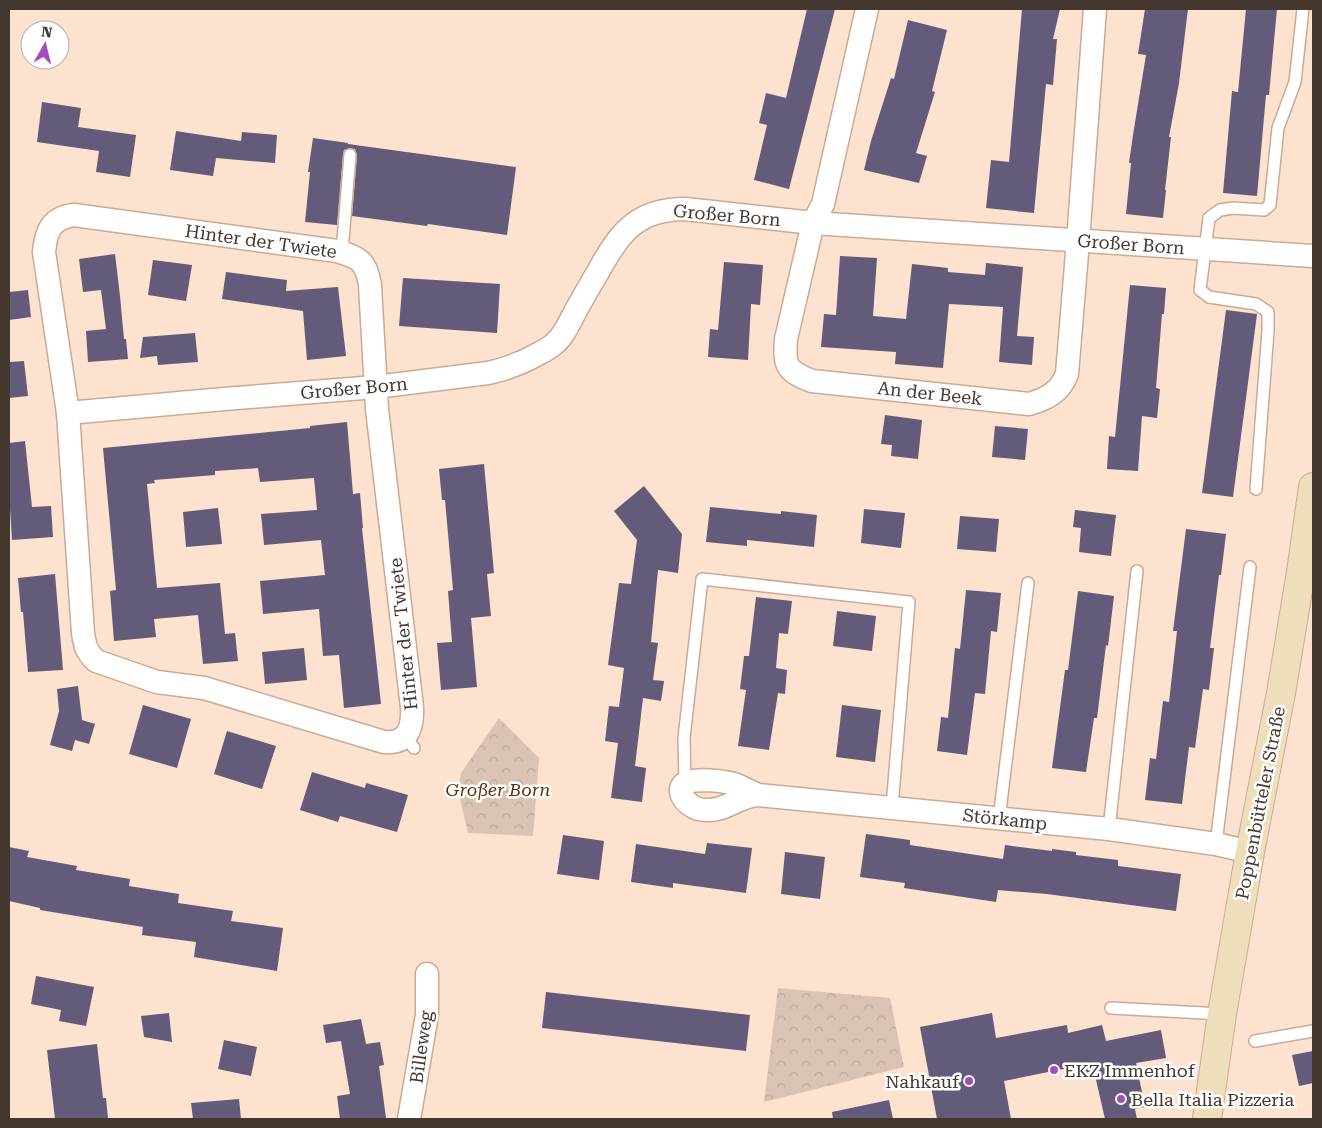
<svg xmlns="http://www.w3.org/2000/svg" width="1322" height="1128" font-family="'Roboto Serif',serif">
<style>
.park{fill:url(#park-crowns)}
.building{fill:#645a79}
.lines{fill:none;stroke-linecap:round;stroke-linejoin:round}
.lane-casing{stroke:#cbaa94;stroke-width:14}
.street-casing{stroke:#cbaa94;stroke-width:25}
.secondary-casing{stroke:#cbaa94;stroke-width:30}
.lane{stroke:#fff;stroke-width:11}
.street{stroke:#fff;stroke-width:22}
.secondary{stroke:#eedebc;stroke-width:28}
.poi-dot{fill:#a14ebd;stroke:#fff;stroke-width:2}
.labels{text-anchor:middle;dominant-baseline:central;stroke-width:5;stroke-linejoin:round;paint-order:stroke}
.street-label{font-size:18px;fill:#44372e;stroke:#fff}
.park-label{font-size:18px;font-style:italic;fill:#5e320c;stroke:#fff}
.poi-label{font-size:18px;fill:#44372e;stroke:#fff;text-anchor:start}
</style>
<defs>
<pattern id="park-crowns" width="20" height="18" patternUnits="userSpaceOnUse" patternTransform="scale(1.25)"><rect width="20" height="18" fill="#dac3b4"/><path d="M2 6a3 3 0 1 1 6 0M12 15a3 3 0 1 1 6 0" fill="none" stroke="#bca89b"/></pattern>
</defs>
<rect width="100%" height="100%" fill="#fde2cf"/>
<g class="park">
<polygon points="499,718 539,758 533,836 468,833 458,790 461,773"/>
<polygon points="778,988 890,998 904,1067 764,1102"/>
</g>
<g class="building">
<polygon points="807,9 835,9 789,189 754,180 767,125 759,123 766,93 786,98"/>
<polygon points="1022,9 1060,9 1053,39 1057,39 1053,85 1046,84 1034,213 986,208 991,160 1009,162"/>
<polygon points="1145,9 1188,9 1179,83 1169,137 1171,137 1165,190 1166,190 1163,218 1126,214 1131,163 1129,163 1133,135 1146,55 1138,54"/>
<polygon points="1246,9 1277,9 1269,95 1266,95 1257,196 1223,193 1232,91 1238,92"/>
<polygon points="908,20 947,30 932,91 935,92 916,153 927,156 919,183 864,170 871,141 891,78 894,79"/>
<polygon points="42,102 81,108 78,127 136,135 130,177 96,172 99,151 37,142"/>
<polygon points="176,131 241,141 242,132 277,135 275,163 216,158 213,176 170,170"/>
<polygon points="313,138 348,143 348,144 516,167 507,235 428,224 427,226 352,216 357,156 355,149 350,148 344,150 343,154 337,225 305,222 310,172 308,172"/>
<polygon points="115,254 120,296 124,339 126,339 128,359 88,362 86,331 106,329 101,290 83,292 79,259"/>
<polygon points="840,256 877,258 873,316 906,319 912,264 948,268 948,272 985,275 986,263 1023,267 1017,336 1034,337 1032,365 999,362 1003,307 949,304 943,368 895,364 896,352 821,347 824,314 836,315"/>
<polygon points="153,260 192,265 186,301 148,295"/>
<polygon points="724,262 763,265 760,305 751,304 748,360 708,357 710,329 718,330"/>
<polygon points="226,272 287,280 286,291 338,287 346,356 307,360 303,311 222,299"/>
<polygon points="403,278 500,284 497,333 399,326"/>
<polygon points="1130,285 1166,288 1164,314 1162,314 1156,388 1160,389 1157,418 1142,416 1138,471 1107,469 1109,436 1115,437"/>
<polygon points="28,290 31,317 9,320 9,292"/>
<polygon points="1226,310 1257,314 1233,497 1202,493"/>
<polygon points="195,333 198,362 158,365 157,356 140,358 143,337"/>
<polygon points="24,361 28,396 9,398 9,362"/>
<polygon points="885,415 922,420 918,459 891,456 892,445 881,444"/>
<polygon points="347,422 353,494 360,493 363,528 362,528 381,704 344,708 339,655 323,656 319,609 263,614 260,581 325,575 321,540 264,545 261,514 317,510 314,478 260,482 258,468 215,471 215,475 154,480 155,483 147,484 157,588 220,583 225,634 235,633 238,661 203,664 198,615 154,619 156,637 114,641 110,591 116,590 103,448 310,428 310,426"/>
<polygon points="995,426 1028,429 1025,460 992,457"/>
<polygon points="25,441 32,507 51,506 53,537 12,540 9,493 9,443"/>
<polygon points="484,464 494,573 487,574 491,616 471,618 477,687 441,690 437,643 452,642 448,591 453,590 445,500 442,500 439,469"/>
<polygon points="644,486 682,534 678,573 658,570 651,642 658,643 653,680 664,681 661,701 643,698 635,766 646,768 642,802 611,798 618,743 605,741 609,706 619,707 624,668 608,665 619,583 631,584 637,540 614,511"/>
<polygon points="710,507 781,514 781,511 817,515 814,547 747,540 747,546 706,542"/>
<polygon points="218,508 222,544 186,547 183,512"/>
<polygon points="864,509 905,513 901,548 861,543"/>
<polygon points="1075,510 1116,515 1111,556 1079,552 1081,528 1073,527"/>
<polygon points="960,516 999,519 996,552 957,549"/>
<polygon points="1186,529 1226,534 1221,575 1219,575 1210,648 1214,648 1209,690 1203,689 1195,748 1189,747 1182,804 1145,800 1150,758 1156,759 1163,701 1169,702 1177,631 1173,631"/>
<polygon points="55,574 63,670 28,672 23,612 21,612 18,578"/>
<polygon points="966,590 1001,593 997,632 991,631 985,694 975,693 967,755 937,751 941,717 948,718 955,648 960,649"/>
<polygon points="1078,591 1114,596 1108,646 1106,645 1097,718 1094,718 1086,772 1052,768 1065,670 1068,670"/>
<polygon points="756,597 792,601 788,634 779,633 776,668 787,670 785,694 778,693 769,750 738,746 746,690 740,689 744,656 749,656"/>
<polygon points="837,611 876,616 872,651 833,646"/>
<polygon points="304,648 307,680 265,684 262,652"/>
<polygon points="78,686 82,720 95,724 89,744 75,740 72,751 50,745 59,711 57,689"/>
<polygon points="143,705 191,719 177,768 129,754"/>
<polygon points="842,705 881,710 875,762 836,757"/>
<polygon points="227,731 276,746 262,789 214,774"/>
<polygon points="312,772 365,788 366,783 408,795 397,832 340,816 338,822 300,810"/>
<polygon points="866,834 910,840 910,845 1003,859 1005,845 1052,851 1052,849 1076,852 1076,855 1118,860 1118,866 1181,874 1176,911 1047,894 998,890 996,902 904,888 905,883 860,877"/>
<polygon points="563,835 604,841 599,880 557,874"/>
<polygon points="707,843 752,848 746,893 673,883 673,888 631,882 636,844 705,854"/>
<polygon points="9,847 29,851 27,857 77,866 76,870 130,879 129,886 179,894 178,903 233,911 231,921 283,928 277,971 194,957 196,942 142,935 143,927 40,910 40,908 9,901"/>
<polygon points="785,852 825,857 820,899 781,894"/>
<polygon points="36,976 94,987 86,1026 59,1021 61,1010 31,1004"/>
<polygon points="546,992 750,1015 746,1051 542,1028"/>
<polygon points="169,1013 172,1042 144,1037 141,1016"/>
<polygon points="992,1013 996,1038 1067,1025 1068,1033 1102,1025 1106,1041 1161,1030 1166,1058 1136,1063 1145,1107 1135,1109 1137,1119 1105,1119 1094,1071 1084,1073 1083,1065 1004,1081 1011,1119 937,1119 920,1027"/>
<polygon points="361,1019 366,1044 380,1042 384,1065 379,1066 386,1118 340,1119 337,1096 350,1094 341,1041 326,1043 323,1025"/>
<polygon points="224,1040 257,1047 251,1076 218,1069"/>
<polygon points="97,1044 103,1098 106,1098 108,1119 55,1119 47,1050"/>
<polygon points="1313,1051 1313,1083 1299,1086 1292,1055"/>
<polygon points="239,1099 241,1119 193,1119 191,1103"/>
<polygon points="889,1100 893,1119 833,1119 832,1112"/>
</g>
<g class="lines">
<g class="lane-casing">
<g id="lane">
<polyline points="342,252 350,155"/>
<polyline points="1256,489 1268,331 1268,312 1256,304 1209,297 1200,290 1209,218 1220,210 1233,208 1264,210 1270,205 1278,128 1295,82 1303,9"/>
<polyline points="405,737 414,748"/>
<polyline points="685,783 684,738 702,579 909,602 892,807"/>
<polyline points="999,819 1028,583"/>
<polyline points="1109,829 1137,571"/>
<polyline points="1216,844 1250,567"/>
<polyline points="1111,1008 1222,1014"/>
<polyline points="1255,1041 1313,1031"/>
</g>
</g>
<g class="street-casing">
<g id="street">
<path d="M867 9 823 204 813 223 786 339C784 366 786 371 812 381L1029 404C1047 399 1060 392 1067 374L1078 241 1095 9"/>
<path d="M74 215 337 251C360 258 366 261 370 285L377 409 412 707C413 728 408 744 384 742L204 688 157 682 96 661C86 651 85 646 83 633L68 413 44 252C46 231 51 218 74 215Z"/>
<path d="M68 413 224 399 376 387 488 373C507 369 522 363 538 354 544 351 550 348 554 344 564 336 569 323 575 312 583 298 590 285 598 272 619 233 637 209 685 209L813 223 1313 256"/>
<path d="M758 795C751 792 744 788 737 785 727 781 692 777 684 784 676 791 685 802 692 806 696 809 702 810 707 810 726 811 739 796 758 795L1109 829 1216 844 1250 852"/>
<polyline points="409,1119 427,1015 427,974"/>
</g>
</g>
<g class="secondary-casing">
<polyline id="secondary" points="1207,1119 1222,1014 1250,852 1281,693 1301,572 1313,487"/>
</g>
<use href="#lane" class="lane"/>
<use href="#street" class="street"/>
<use href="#secondary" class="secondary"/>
</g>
<g class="poi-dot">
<circle cx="1054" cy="1070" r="5"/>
<circle cx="969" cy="1081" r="5"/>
<circle cx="1121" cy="1099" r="5"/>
</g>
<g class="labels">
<g class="street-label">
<text transform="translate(727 215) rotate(5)">Großer Born</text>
<text transform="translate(261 241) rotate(8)">Hinter der Twiete</text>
<text transform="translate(1131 244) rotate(4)">Großer Born</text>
<text transform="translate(354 388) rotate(-5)">Großer Born</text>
<text transform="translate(930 393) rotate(6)">An der Beek</text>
<text transform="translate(403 634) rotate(-96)">Hinter der Twiete</text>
<text transform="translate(1260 803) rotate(-79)">Poppenbütteler Straße</text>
<text transform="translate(1005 819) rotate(6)">Störkamp</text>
<text transform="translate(421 1047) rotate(-82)">Billeweg</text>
</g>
<g class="park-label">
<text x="498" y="789">Großer Born</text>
</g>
<g class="poi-label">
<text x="1064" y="1070">EKZ Immenhof</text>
<text x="959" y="1081" text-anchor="end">Nahkauf</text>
<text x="1131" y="1099">Bella Italia Pizzeria</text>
</g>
</g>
<rect width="1322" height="1128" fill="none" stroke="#44372e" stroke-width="20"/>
<g transform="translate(45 45) rotate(8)"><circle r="24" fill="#ffffff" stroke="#b4afab"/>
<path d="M0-4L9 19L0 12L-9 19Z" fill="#a14ebd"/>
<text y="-8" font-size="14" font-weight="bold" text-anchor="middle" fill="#44372e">N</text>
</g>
</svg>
